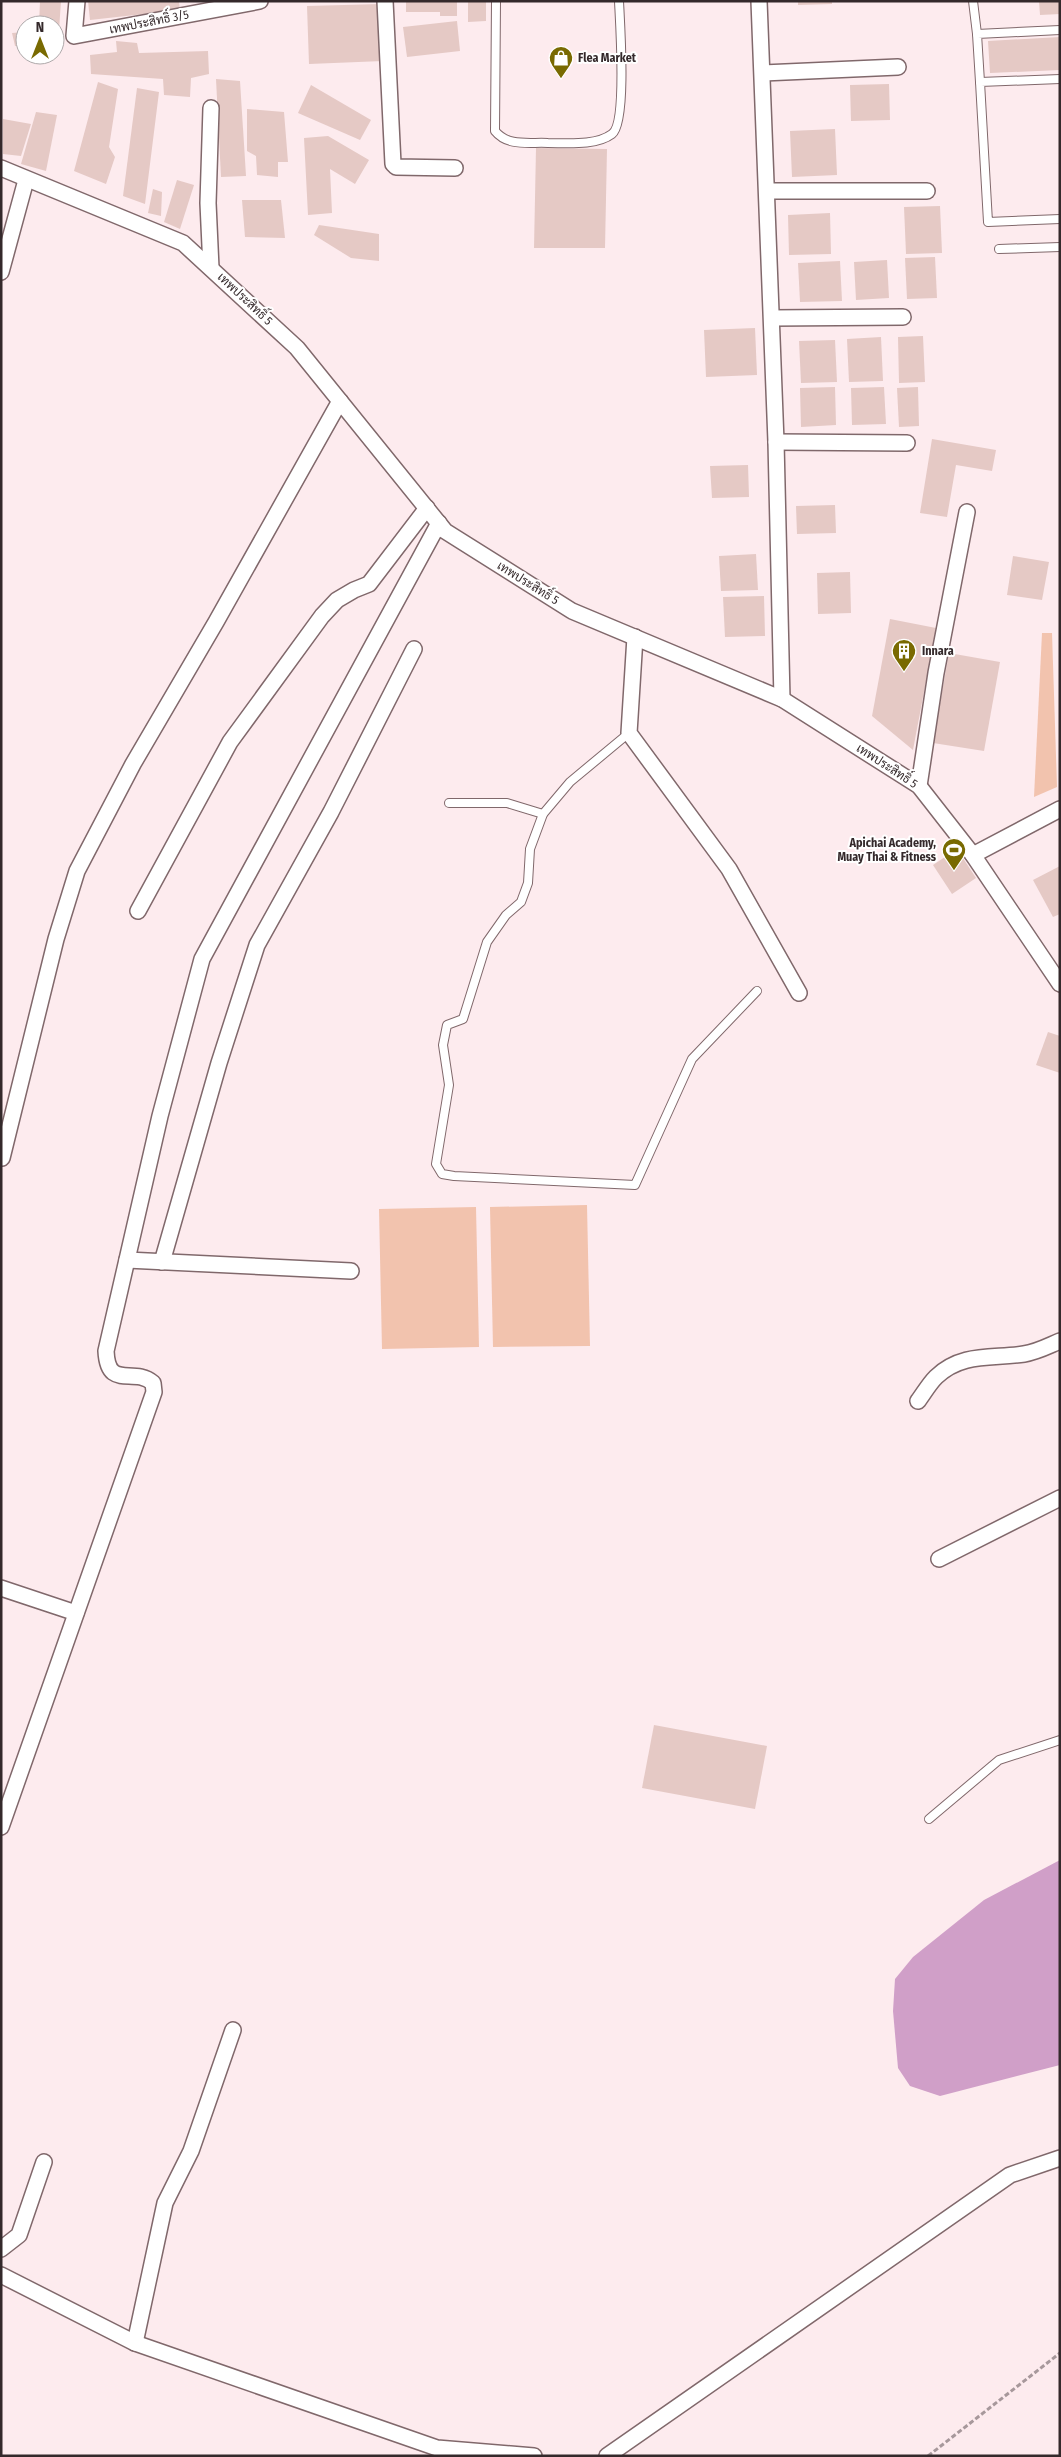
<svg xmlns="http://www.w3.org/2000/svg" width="1061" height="2457" font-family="'Fira Sans Condensed',Sarabun,sans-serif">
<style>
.green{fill:#f2c3ae}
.water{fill:#d09fc8}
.building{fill:#e5c9c5}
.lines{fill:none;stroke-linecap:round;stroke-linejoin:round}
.lane-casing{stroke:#80686b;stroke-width:10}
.street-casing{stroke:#80686b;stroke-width:18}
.path{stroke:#a7989b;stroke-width:3;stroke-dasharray:5 2.5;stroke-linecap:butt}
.lane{stroke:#fff;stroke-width:8}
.street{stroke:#fff;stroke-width:15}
.labels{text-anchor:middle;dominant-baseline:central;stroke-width:4;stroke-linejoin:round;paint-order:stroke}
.street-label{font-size:12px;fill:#34292b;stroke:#fff}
.poi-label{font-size:12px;font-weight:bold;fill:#34292b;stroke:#fff;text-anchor:start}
</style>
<rect width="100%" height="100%" fill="#fdebee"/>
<g class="green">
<polygon points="1042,633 1052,633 1057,787 1034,797"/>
<polygon points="587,1205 590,1346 493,1347 490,1207"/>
<polygon points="476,1207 479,1347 382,1349 379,1209"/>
</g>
<polygon class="water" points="1060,1860 1060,2065 940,2096 910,2086 898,2068 893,2011 895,1979 913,1957 984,1900"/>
<g class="building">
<polygon points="40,1 61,1 58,45 55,45 55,25 39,25"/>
<polygon points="88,1 179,1 180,10 90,20"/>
<polygon points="406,1 457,1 457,16 440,16 440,12 406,12"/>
<polygon points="468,1 486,1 486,21 468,22"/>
<polygon points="798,1 832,1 832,4 798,5"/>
<polygon points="1039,1 1060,1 1060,14 1040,15"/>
<polygon points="381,4 383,61 309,64 307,6"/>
<polygon points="457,21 460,51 407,57 403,27"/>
<polygon points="25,32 25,46 15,46 12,33"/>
<polygon points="1060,37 1060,70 990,73 988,41"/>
<polygon points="116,41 137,43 139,53 208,51 209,74 191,78 190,97 164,95 163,79 91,74 90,55 117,52"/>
<polygon points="216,79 240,81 246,176 221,177"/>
<polygon points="98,82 118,89 109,147 115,157 106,184 74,171"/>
<polygon points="889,84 890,120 851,121 850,85"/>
<polygon points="311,85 371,120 360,140 298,113"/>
<polygon points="137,88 159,92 145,204 123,196"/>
<polygon points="247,109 284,112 288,162 278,162 278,177 257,175 256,156 247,151"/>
<polygon points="36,112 57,115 46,171 21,164"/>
<polygon points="3,119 31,124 21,156 3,154"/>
<polygon points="835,129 837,175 792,177 790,131"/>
<polygon points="328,136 369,160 355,184 330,169 332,213 308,215 304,138"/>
<polygon points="536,148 607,149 605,248 534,248"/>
<polygon points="177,180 194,185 180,229 164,222"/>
<polygon points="153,189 162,192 161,216 148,213"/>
<polygon points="242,200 281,200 285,238 245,237"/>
<polygon points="940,206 942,253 906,254 904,207"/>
<polygon points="830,213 831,254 789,255 788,215"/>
<polygon points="319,225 379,234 379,261 351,258 314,235"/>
<polygon points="935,257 937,298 907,299 905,258"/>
<polygon points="887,260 889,298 856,300 854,262"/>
<polygon points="840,261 842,301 800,302 798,263"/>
<polygon points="755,328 757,375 706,377 704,330"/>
<polygon points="923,336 925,382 899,383 898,337"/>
<polygon points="881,337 883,381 849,382 847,339"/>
<polygon points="835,340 837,382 801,383 799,341"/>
<polygon points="835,387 836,425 801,427 800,388"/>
<polygon points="884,387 886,424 852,425 851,388"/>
<polygon points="918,387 919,426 899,427 897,388"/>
<polygon points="932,439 996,450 992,471 956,465 947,517 920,513"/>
<polygon points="748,465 749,497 712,498 710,466"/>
<polygon points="835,505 836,533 797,534 796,506"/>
<polygon points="756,554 758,590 721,591 719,556"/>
<polygon points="1013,556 1049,562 1042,600 1007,595"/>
<polygon points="850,572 851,613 818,614 817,573"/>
<polygon points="764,596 765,636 725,637 723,597"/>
<polygon points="890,619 936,628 913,750 872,716"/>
<polygon points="949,653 1000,662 984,751 933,743"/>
<polygon points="957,849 976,878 952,894 933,865"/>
<polygon points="1060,866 1060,914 1053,917 1033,880"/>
<polygon points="1048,1032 1060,1036 1060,1073 1036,1065"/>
<polygon points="654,1725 767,1746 755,1809 642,1788"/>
</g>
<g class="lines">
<g class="lane-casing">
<g id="lane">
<path d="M496 1 495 131C508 147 529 142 548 143 567 143 596 146 612 134 627 123 620 23 619 1"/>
<polyline points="973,1 977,34"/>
<polyline points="1060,79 980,82 988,222 1060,219"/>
<polyline points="980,82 977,34 1060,30"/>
<polyline points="999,249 1060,247"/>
<polyline points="629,733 570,782 543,814 530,849 528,883 521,902 506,915 487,942 463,1019 447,1025 443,1045 449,1085 436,1164 442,1174 454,1176 635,1185 692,1059 757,991"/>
<polyline points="449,803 507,803 543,814"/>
<polyline points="929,1819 999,1760 1060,1740"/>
</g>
</g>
<g class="street-casing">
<g id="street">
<polyline points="77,1 74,36 260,1"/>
<polyline points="385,1 393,164 396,167 455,168"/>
<polyline points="759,1 776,442 782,699"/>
<polyline points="763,73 898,67"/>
<polyline points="1,168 183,243 297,348 445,531 572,611 782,699 919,786 973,855 1060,984"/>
<polyline points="767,191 927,191"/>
<polyline points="211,268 208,203 211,108"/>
<polyline points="1,272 26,180"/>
<polyline points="772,318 903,317"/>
<polyline points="776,442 907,443"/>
<polyline points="635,637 629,733 729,869 799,993"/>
<polyline points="919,786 936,673 967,512"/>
<polyline points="973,855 1060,809"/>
<polyline points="138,911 230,742 322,616 337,600 354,590 369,584 427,508"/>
<polyline points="2,1158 56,939 77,871 133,764 216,622 340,401"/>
<polyline points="127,1260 351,1271"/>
<polyline points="162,1262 219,1063 257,945 331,812 414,649"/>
<path d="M918 1401C924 1393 929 1384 936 1377 962 1352 993 1359 1024 1354 1037 1352 1048 1346 1060 1341"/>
<polyline points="939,1559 1060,1498"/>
<polyline points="1,1588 76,1613"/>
<path d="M1 1827 154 1392 153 1383C133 1366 108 1391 106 1351L160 1116 202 959 439 523"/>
<polyline points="1,2249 19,2235 44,2162"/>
<polyline points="1,2275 135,2343 437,2448 534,2456"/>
<polyline points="135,2343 165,2203 191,2151 233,2030"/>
<polyline points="607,2456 1010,2175 1060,2158"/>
</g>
</g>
<polyline class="path" points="928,2456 1060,2353"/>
<use href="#lane" class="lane"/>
<use href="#street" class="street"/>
</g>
<defs>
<g id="shop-pin" transform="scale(1.25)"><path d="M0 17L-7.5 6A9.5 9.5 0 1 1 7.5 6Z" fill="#796a01" stroke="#fff"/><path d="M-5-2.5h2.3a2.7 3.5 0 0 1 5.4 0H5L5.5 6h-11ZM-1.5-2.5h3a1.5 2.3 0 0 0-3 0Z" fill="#fff"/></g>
<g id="building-pin" transform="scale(1.25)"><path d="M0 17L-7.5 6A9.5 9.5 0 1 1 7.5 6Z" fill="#796a01" stroke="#fff"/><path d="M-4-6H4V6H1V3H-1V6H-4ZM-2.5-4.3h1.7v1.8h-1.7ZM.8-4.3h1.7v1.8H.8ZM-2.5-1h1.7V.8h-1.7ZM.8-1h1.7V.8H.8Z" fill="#fff"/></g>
<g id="stadium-pin" transform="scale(1.25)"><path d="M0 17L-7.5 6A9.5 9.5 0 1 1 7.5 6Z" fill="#796a01" stroke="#fff"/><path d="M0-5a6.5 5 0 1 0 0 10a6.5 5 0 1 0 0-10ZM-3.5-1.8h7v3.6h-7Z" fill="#fff"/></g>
</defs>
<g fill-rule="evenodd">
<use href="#shop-pin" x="561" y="58"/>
<use href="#building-pin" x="904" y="651"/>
<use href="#stadium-pin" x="954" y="850"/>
</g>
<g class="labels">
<g class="street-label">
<text transform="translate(149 22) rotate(-11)">เทพประสิทธิ์ 3/5</text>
<text transform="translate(245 299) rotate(43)">เทพประสิทธิ์ 5</text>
<text transform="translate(528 583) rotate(32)">เทพประสิทธิ์ 5</text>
<text transform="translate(887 766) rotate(33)">เทพประสิทธิ์ 5</text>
</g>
<g class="poi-label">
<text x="578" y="58">Flea Market</text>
<text x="922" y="651">Innara</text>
<text x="936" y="843" text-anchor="end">Apichai Academy,<tspan x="936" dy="14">Muay Thai &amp; Fitness</tspan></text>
</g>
</g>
<rect width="1061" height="2457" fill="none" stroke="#34292b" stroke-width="5"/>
<g transform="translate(40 40)"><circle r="24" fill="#ffffff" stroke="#aea9aa"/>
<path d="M0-4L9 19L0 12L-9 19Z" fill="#796a01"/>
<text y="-8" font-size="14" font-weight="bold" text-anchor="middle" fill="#34292b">N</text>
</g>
</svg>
